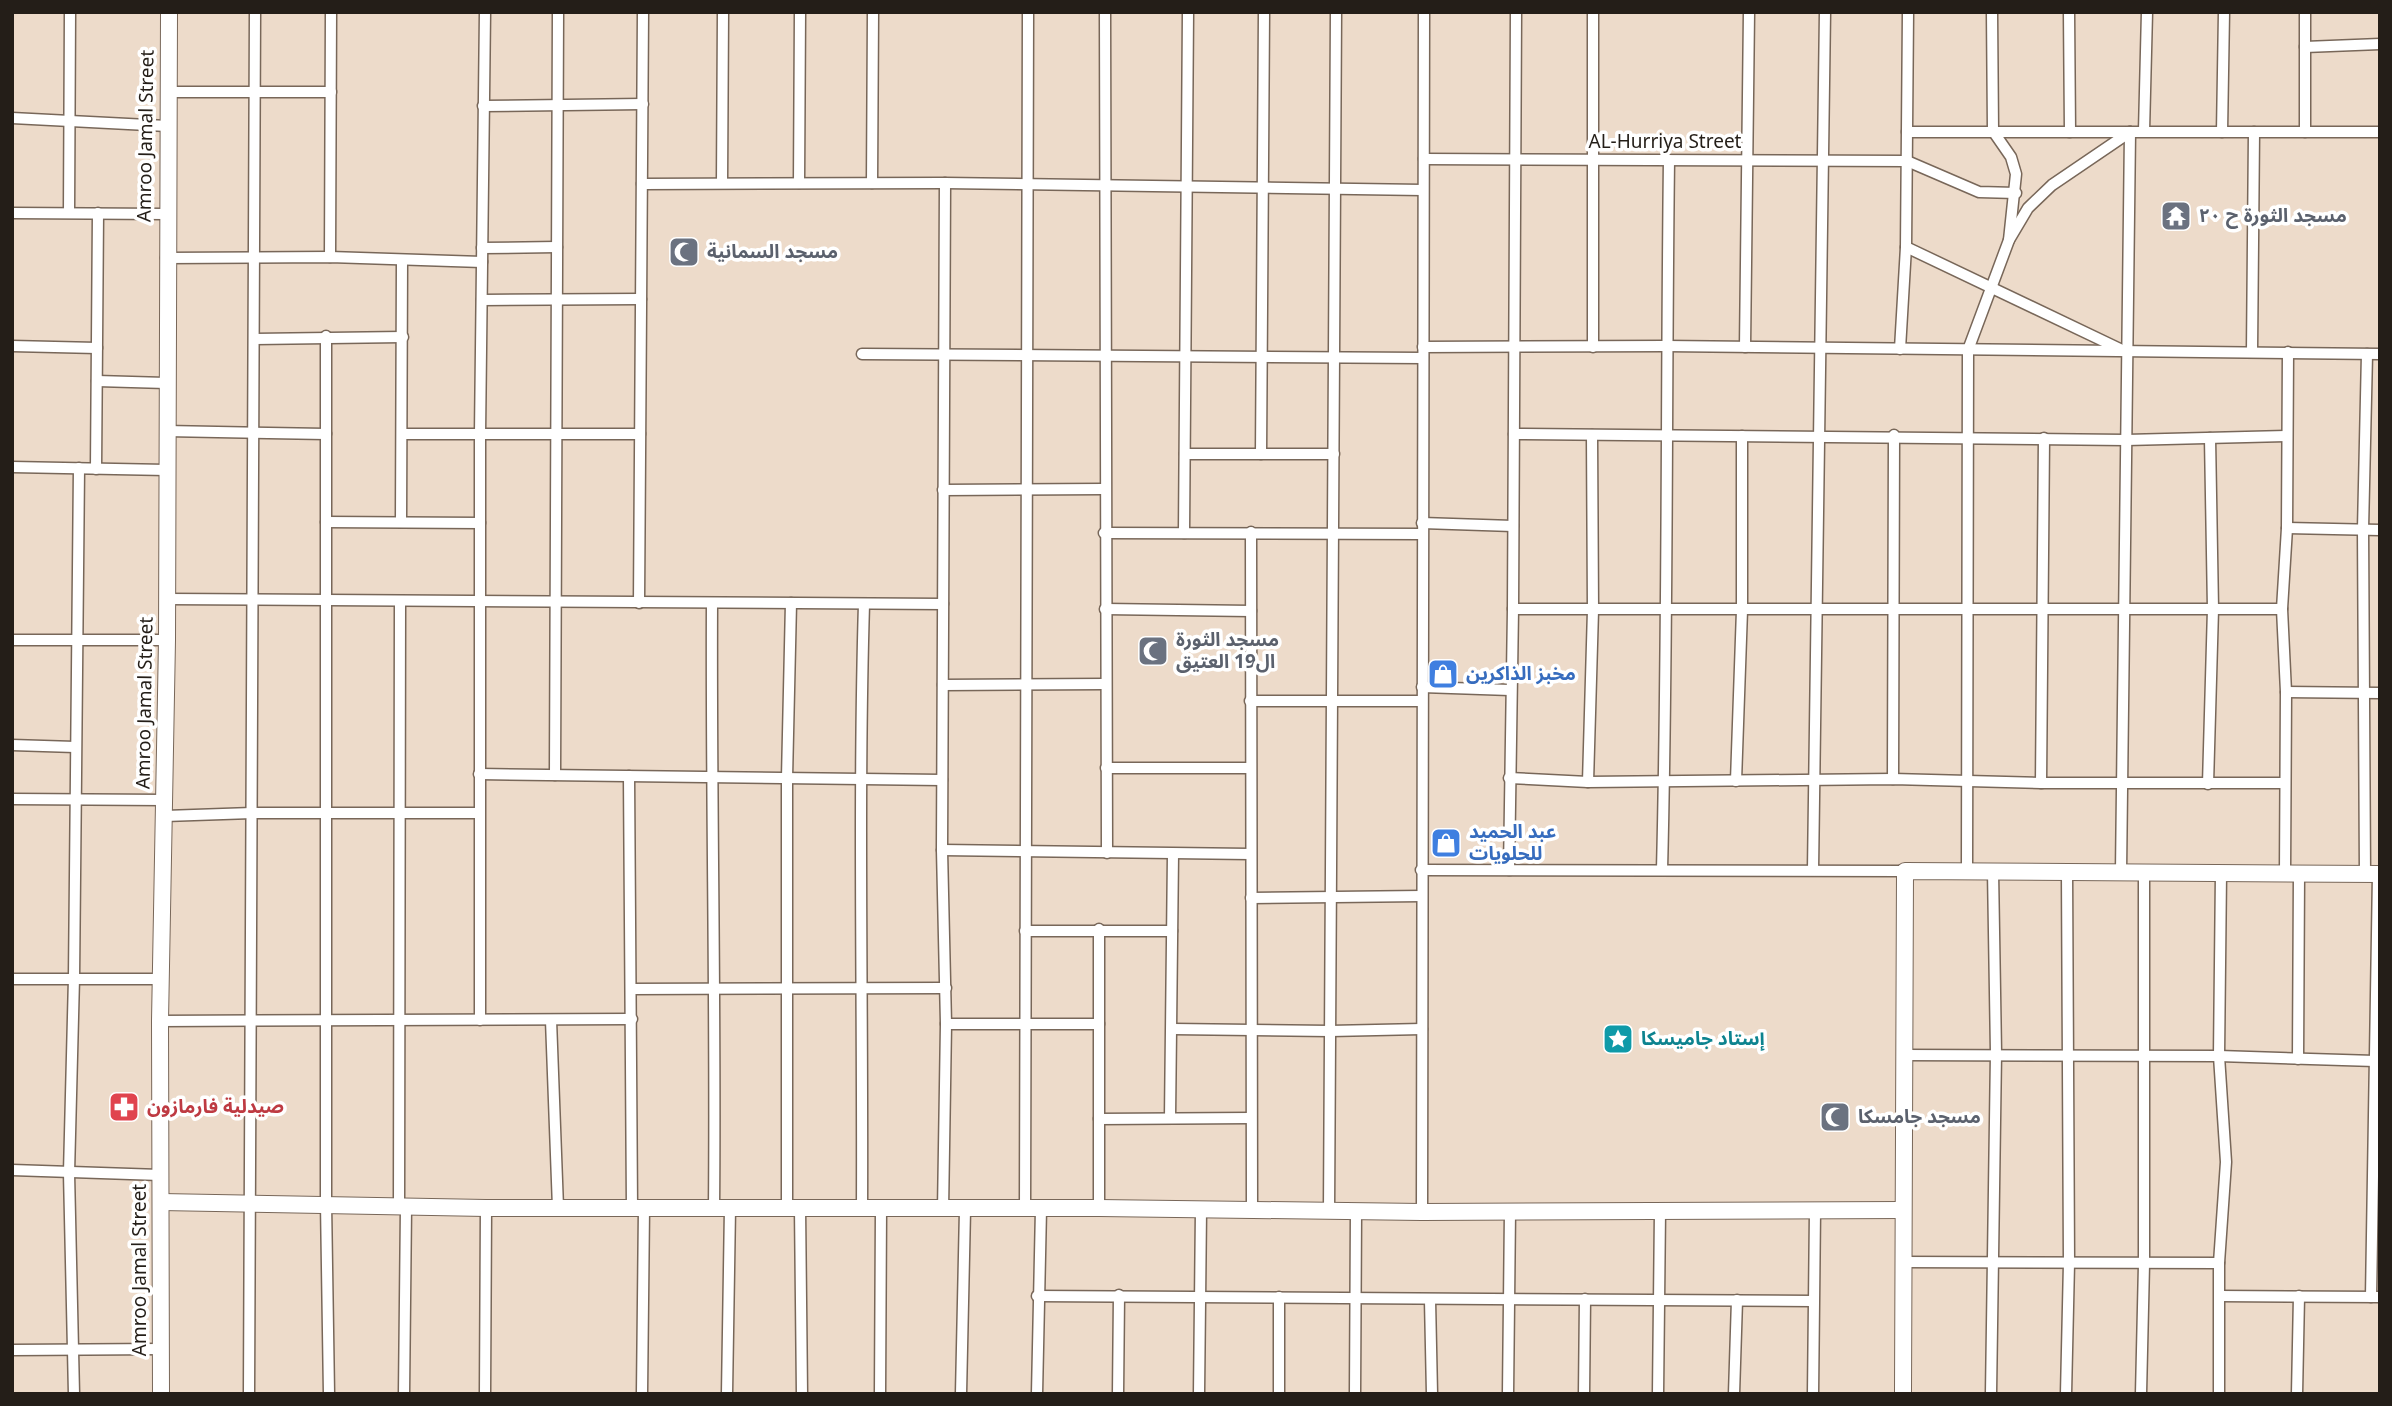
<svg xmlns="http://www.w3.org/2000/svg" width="2392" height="1406" font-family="Georgia,'Noto Sans Arabic',serif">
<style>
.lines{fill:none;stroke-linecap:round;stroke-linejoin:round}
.street-casing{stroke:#786759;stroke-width:13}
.secondary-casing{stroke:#786759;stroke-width:18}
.street{stroke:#fff;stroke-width:10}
.secondary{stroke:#fff;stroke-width:16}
.labels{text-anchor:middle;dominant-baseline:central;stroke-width:7;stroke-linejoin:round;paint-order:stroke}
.street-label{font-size:19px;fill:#241e18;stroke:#fff}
.worship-label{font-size:19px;font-weight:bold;fill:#5b616d;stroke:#fff;text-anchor:start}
.shop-label{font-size:19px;font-weight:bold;fill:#366cbe;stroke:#fff;text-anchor:start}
.culture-label{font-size:19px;font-weight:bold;fill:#0d838f;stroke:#fff;text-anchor:start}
.health-label{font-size:19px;font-weight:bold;fill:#be3a42;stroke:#fff;text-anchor:start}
</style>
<rect width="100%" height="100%" fill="#eddbca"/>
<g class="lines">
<g class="street-casing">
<g id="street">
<polyline points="1105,12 1107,853"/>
<polyline points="1593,12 1593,347"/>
<polyline points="1992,12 1993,131 2011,157 2016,174 2009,240"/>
<polyline points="2069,12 2070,132"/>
<polyline points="2305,12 2305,132"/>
<polyline points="2305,47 2380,44"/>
<polyline points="167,92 331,92"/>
<polyline points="483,106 643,104"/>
<polyline points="12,118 167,126"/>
<polyline points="2144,131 2147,12"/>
<polyline points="1907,132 2380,132"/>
<polyline points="2222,132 2224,12"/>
<polyline points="1424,159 1907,161 1979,192 2016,193"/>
<polyline points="722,183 723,12"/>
<polyline points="799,183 800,12"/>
<polyline points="872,183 873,12"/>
<polyline points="642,184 945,183 1423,190"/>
<polyline points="69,212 70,12"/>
<polyline points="12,213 166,214"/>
<polyline points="1906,247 2120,349"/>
<polyline points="482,248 557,247"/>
<polyline points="330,257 331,12"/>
<polyline points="166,258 330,257 482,262"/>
<polyline points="482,300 641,299"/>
<polyline points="326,336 326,1203 329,1394"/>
<polyline points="255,339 403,337"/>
<polyline points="12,346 97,348"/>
<polyline points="1423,347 1666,346 2380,354"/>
<polyline points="1745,347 1749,12"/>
<polyline points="1900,349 1906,247 1908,12"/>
<polyline points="2252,352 2254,132"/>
<polyline points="862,354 1423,358"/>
<polyline points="97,381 166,383"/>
<polyline points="166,431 326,434"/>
<polyline points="402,434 640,434"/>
<polyline points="1514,434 2126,440 2286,436"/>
<polyline points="1185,454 1261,454 1264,12"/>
<polyline points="1261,454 1334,454"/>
<polyline points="12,467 167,470"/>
<polyline points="96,469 98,213"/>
<polyline points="943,490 1104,489"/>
<polyline points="326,522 480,523"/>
<polyline points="401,522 402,260"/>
<polyline points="1422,523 1513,526"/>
<polyline points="2287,528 2380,530"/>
<polyline points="1251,532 1252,1210"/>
<polyline points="1104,533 1422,534"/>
<polyline points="1184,533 1188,12"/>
<polyline points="167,599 943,604"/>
<polyline points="639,603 643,12"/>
<path d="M712 603C711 805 716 1006 714 1208"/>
<polyline points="1105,609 1251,611"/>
<polyline points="1513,609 2282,609"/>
<polyline points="12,640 167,640"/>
<polyline points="943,685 1105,684"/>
<polyline points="1422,687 1510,690"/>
<polyline points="2286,692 2380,693"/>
<polyline points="1250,701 1422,701"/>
<polyline points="12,745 75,747"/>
<polyline points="1106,768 1250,768"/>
<polyline points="479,774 942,780"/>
<polyline points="555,775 558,12"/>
<polyline points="629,776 632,1208"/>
<polyline points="1509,778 1588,782 1893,779 2041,783 2285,783"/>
<polyline points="1893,779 1894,435"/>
<polyline points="1736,781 1742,610 1742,436"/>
<polyline points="1588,782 1593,610 1592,435"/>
<polyline points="2041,783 2044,438"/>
<polyline points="2208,784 2213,609 2210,438"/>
<polyline points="12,799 165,800"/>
<polyline points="165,816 252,813 479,813"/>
<polyline points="942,850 1250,854"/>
<polyline points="1421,870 1905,871"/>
<polyline points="1509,870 1513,609 1516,12"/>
<path d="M1662 870C1668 634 1666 397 1669 160"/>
<polyline points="1813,870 1825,12"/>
<polyline points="1967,871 1968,350 2009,240 2028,208 2052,185 2130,132"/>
<polyline points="2121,872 2130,132"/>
<polyline points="2285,873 2286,692 2282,609 2287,528 2288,352"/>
<polyline points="2365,874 2363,529 2367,354"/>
<polyline points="1251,898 1422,896"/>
<polyline points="1025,931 1172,931"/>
<polyline points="12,979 162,979"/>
<polyline points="631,989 946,988"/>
<polyline points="480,1020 480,434 485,12"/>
<polyline points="551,1020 558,1208"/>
<polyline points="160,1021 632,1019"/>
<polyline points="946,1024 1099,1024"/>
<polyline points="1173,1029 1330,1031 1422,1029"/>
<polyline points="1904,1055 2219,1056 2375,1061"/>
<polyline points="2298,1059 2299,873"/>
<polyline points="1170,1118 1173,854"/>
<polyline points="1099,1119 1251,1118"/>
<polyline points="12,1170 160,1175"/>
<polyline points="399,1207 400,602"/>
<polyline points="787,1208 787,778 791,603"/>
<polyline points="800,1208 802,1394"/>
<polyline points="1099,1208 1099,929"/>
<path d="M862 1209C863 1007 858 805 864 604"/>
<polyline points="1025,1209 1028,12"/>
<polyline points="943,1210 946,1024 942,850 945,183"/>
<polyline points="1329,1211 1336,12"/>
<polyline points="1422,1212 1424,12"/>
<polyline points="1903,1262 2219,1263"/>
<polyline points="1037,1296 1813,1301"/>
<polyline points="2220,1296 2380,1297"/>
<polyline points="1279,1297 1279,1394"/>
<polyline points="2371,1297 2378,874"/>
<polyline points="1430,1300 1432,1394"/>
<polyline points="12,1350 162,1349"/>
<polyline points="74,1394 69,1173 74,978 79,468"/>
<polyline points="249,1394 255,12"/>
<polyline points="404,1394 406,1207"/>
<polyline points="485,1394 486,1208"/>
<polyline points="642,1394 644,1208"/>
<polyline points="727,1394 730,1208"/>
<polyline points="880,1394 881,1209"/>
<polyline points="961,1394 965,1210"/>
<polyline points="1037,1394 1041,1209"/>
<polyline points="1118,1394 1119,1295"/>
<polyline points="1199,1394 1201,1210"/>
<polyline points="1355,1394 1356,1212"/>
<polyline points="1508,1394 1510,1211"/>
<polyline points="1584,1394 1585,1299"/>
<polyline points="1658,1394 1660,1211"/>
<polyline points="1734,1394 1737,1300"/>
<polyline points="1813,1394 1815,1211"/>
<polyline points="1991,1394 1996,1053 1993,871"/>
<polyline points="2066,1394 2069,1263 2067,872"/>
<polyline points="2141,1394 2144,1264 2144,872"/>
<polyline points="2219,1394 2219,1263 2226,1162 2219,1056 2221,873"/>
<polyline points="2297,1394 2299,1296"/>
</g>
</g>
<g class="secondary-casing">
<g id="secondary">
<polyline points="161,1202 486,1208 1099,1208 1422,1212 1903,1210"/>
<polyline points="161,1394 160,1021 167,640 169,12"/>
<polyline points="1903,1394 1905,871 2380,874"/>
</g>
</g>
<use href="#street" class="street"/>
<use href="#secondary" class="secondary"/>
</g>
<defs>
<g id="temple-square" transform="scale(1.575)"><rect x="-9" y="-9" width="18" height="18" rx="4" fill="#6b7280" stroke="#fff"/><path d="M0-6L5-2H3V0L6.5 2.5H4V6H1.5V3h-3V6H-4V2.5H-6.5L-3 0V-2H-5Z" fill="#fff"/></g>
<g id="mosque-square" transform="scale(1.575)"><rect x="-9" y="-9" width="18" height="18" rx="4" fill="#6b7280" stroke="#fff"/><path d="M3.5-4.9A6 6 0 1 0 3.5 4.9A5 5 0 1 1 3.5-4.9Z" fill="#fff"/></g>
<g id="shop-square" transform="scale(1.575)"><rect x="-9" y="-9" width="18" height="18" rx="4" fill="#3f7fe0" stroke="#fff"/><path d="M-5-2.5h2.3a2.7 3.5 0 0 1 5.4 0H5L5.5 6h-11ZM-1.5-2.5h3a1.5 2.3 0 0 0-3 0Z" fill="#fff"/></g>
<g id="sight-square" transform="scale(1.575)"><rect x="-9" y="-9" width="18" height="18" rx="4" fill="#0f9aa8" stroke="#fff"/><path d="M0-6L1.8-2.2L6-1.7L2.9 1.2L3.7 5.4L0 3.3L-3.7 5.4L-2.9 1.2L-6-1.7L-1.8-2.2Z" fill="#fff"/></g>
<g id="pharmacy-square" transform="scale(1.575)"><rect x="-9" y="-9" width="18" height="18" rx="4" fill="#e0444e" stroke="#fff"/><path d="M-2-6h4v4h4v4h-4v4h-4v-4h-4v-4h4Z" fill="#fff"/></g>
</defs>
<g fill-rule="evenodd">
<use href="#temple-square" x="2176" y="216"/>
<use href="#mosque-square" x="684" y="252"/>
<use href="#mosque-square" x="1153" y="651"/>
<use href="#shop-square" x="1443" y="674"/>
<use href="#shop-square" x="1446" y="843"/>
<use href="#sight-square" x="1618" y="1039"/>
<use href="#pharmacy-square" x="124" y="1107"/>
<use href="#mosque-square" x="1835" y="1117"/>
</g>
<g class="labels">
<g class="street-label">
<text transform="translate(146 136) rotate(-89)">Amroo Jamal Street</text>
<text x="1665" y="142">AL-Hurriya Street</text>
<text transform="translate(145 703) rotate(-89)">Amroo Jamal Street</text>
<text transform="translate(140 1270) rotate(-90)">Amroo Jamal Street</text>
</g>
<g class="worship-label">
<text x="2199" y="216">مسجد الثورة ح ٢٠</text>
<text x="707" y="252">مسجد السمانية</text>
<text x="1176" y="640">مسجد الثورة<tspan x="1176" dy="22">ال19 العتيق</tspan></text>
<text x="1858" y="1117">مسجد جامسكا</text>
</g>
<g class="shop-label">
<text x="1466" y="674">مخبز الذاكرين</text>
<text x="1469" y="832">عبد الحميد<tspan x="1469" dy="22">للحلويات</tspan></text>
</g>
<g class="culture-label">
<text x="1641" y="1039">إستاد جاميسكا</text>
</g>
<g class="health-label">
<text x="147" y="1107">صيدلية فارمازون</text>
</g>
</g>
<rect width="2392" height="1406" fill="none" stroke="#241e18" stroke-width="28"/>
</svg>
